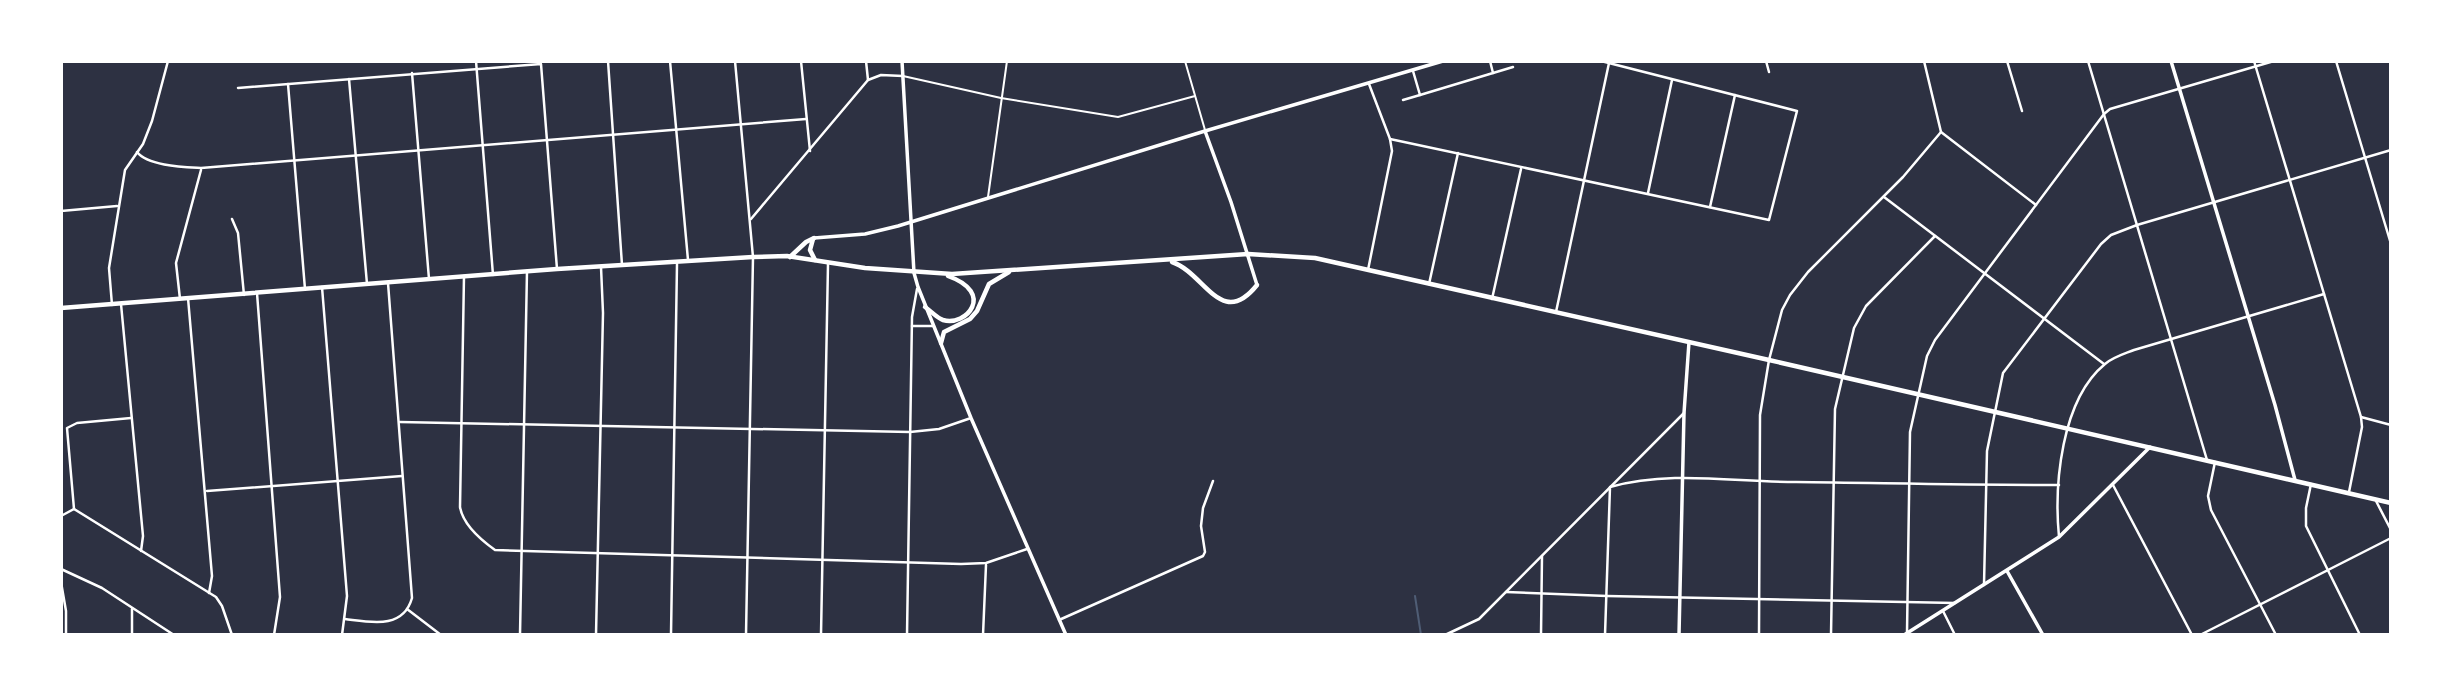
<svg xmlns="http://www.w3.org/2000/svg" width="2452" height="696" font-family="'Source Sans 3',sans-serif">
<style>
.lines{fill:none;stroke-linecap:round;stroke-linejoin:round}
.stream{stroke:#4f5d75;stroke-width:2}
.service{stroke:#fff;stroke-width:2}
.minor{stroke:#fff;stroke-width:2.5}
.tertiary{stroke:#fff;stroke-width:3.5}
.secondary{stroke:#fff;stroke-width:3.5}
.trunk{stroke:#fff;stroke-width:4.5}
</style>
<rect width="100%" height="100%" fill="#2d3142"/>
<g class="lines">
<polyline class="stream" points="1415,596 1421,635"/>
<g class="service">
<polyline points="1185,61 1205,130"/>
<polyline points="903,76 1001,98 1118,117 1195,96"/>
<polyline points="988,197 1007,61"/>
</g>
<g class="minor">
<polyline points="476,61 493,275"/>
<polyline points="608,61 622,265"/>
<polyline points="670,61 688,260"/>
<polyline points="735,61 753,257 746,635"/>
<polyline points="801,61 810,151"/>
<polyline points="866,61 868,80"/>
<polyline points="1766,61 1769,72"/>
<polyline points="1924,61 1941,132 2036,205"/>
<polyline points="2007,61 2022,111"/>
<polyline points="2088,61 2207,460"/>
<polyline points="2254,61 2361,417 2362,427 2349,492"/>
<polyline points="2336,61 2391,244"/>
<polyline points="1413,71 1420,95 1493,73 1490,61"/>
<polyline points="412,73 429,279"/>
<polyline points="1493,73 1513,67"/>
<polyline points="349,79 367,284"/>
<polyline points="288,84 305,289"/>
<polyline points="238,88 541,64 557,269"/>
<polyline points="1403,100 1420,95"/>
<polyline points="1390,139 1769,220 1797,111 1601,61"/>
<path d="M137 152C148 166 184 167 201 168L806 119"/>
<polyline points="1648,193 1672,80"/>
<polyline points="1884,197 2104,364"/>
<polyline points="1710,207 1735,95"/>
<polyline points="61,211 117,206"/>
<polyline points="232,219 238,233 244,295"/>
<polyline points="751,219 868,80 881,75 903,76"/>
<polyline points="1368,270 1392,151 1390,139 1369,84"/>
<path d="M464 276 460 507C463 525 481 540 495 550L961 564 986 563 1027 549"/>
<polyline points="1429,284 1458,153"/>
<polyline points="322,287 347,596 342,635"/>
<polyline points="257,293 280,597 274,635"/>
<polyline points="188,298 212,576 209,593"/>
<polyline points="180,299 176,263 201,170"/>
<polyline points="1492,299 1521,169"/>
<polyline points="121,304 143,536 141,551"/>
<polyline points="112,305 109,268 125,170 143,144 152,121 168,61"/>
<polyline points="1556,312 1609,63"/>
<polyline points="912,326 933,326"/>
<polyline points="2361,417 2391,425"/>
<polyline points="400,422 910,432 939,429 971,418"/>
<polyline points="2215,462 2208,496 2211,510 2276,635"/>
<polyline points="2311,484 2306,508 2306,526 2360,635"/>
<polyline points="2113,485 2192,635"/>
<polyline points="207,491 402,476"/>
<polyline points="2375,499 2391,530"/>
<polyline points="74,509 216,597 222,606 232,635"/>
<polyline points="74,509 67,428 77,423 131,418"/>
<polyline points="61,516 74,509"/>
<path d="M2059 537C2054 485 2061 400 2105 364 2113 357 2124 354 2134 350L2324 294"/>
<polyline points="61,569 102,588 174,635"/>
<polyline points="61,582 66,611 66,635"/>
<polyline points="1984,585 1987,451 2003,373 2101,244 2111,235 2137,225 2391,150"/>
<polyline points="1506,592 1607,596 1955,603"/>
<polyline points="132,609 132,635"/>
<polyline points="407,609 441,635"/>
<polyline points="1943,611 1955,635"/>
<path d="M345 619C370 622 403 630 412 598L388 283"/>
<polyline points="1059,620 1203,556 1205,552 1201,526 1203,508 1213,481"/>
<polyline points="1907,633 1910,432 1927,356 1935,340 2104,114 2110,109 2274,61"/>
<polyline points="520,635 527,271"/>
<polyline points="596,635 603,313 601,267"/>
<polyline points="671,635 677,264"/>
<polyline points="821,635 828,264"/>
<polyline points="907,635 912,317 917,289"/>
<polyline points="983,635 986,565"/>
<polyline points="1445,635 1479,619 1684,413"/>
<polyline points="1541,635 1542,556"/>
<path d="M1605 635 1610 487C1671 470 1733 482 1796 482 1884 483 1971 485 2059 485"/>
<polyline points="1759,635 1760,415 1769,360 1782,310 1790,295 1808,272 1903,177 1941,132"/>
<polyline points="1831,635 1835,409 1854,328 1866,306 1935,236"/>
<polyline points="2200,635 2391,538"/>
</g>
<g class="tertiary">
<polyline points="2171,61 2275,405 2295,480"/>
<polyline points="1205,131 1231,202 1257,285"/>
<polyline points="814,238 865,234 898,226 1205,131 1443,61"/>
<polyline points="2007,571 2043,635"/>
<polyline points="1679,635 1684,413 1689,342"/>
<polyline points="1904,635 2059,537 2150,447"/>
</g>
<polyline class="secondary" points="902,61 914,273 918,287 971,418 1066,635"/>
<g class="trunk">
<polyline points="813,239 810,250 815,260"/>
<polyline points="790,257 806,242 814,238"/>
<path d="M1172 262C1205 273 1221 330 1257 285"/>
<path d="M925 307C931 311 937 318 943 320 966 327 996 293 948 276"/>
<polyline points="61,308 557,269 753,257 787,256 865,268 952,274 1248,254 1315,258 1769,360 2391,503"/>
<polyline points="941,343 944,332 970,319 977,311 989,284 1009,272"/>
</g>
</g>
<rect width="2452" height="696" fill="none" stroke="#ffffff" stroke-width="126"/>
</svg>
